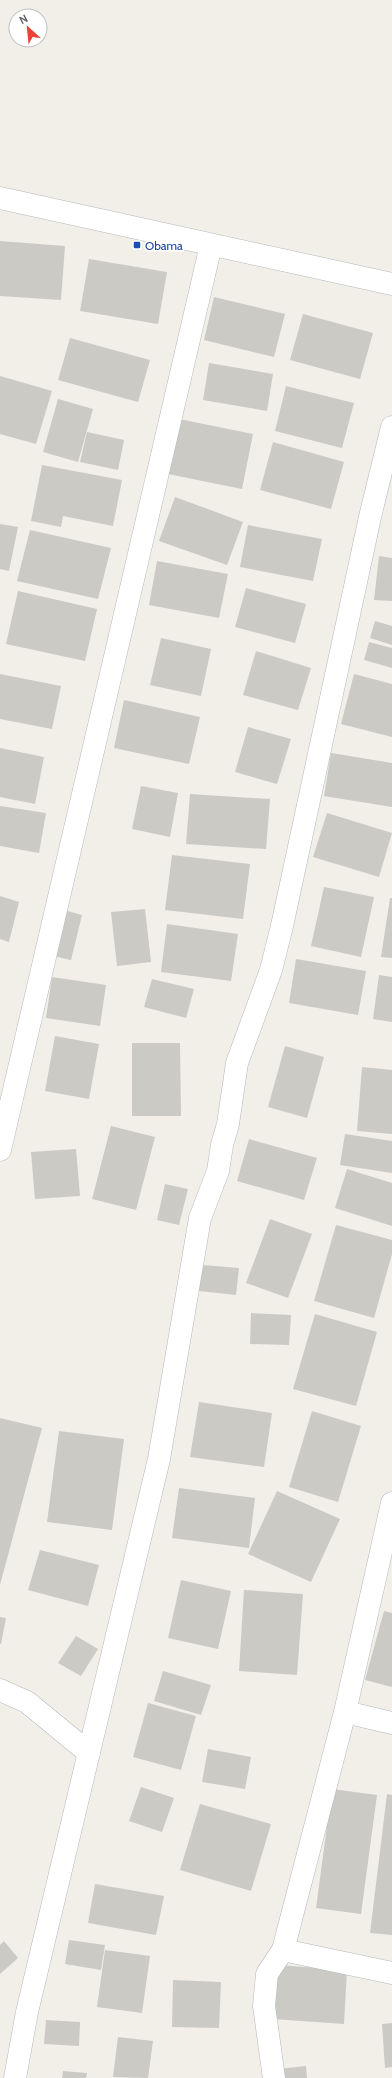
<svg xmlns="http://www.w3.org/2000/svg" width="392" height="2078" font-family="Cabin,sans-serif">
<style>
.building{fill:#cccac5}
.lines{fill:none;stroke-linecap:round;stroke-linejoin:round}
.minor-casing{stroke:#b5b8bc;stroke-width:23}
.minor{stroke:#fff;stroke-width:22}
.transit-dot{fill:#1a4fb4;stroke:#fff;stroke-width:1.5}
.labels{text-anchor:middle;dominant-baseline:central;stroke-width:3.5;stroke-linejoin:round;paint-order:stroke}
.transit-label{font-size:12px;fill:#164399;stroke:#fff;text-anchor:start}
</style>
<rect width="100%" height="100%" fill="#f1efe8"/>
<g class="building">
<polygon points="0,241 65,246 61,300 0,296"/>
<polygon points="89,259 167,272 158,324 80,311"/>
<polygon points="214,297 285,314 274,357 204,340"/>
<polygon points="303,314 373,333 360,379 290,360"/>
<polygon points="70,338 150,360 138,402 58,380"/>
<polygon points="209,363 273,374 267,411 203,400"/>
<polygon points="0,376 52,391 36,444 0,434"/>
<polygon points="286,386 354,403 342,448 275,431"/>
<polygon points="58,399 93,409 78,462 43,452"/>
<polygon points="179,419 253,434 242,489 168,474"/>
<polygon points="87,432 124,440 118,470 80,462"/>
<polygon points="273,442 344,462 331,509 260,490"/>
<polygon points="42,465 122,480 113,526 63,516 61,527 31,521"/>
<polygon points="175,497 243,522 227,565 159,541"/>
<polygon points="0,524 18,527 9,571 0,569"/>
<polygon points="248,525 322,539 313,581 240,567"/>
<polygon points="30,530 111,548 98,599 17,581"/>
<polygon points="379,556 392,558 392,601 374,600"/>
<polygon points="157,561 228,574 219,618 149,605"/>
<polygon points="246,588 306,604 295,643 235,627"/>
<polygon points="18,591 97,609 85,661 6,644"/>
<polygon points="375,621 392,626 392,645 370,638"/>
<polygon points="161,638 211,649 201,696 150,685"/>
<polygon points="369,642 392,648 392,668 364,660"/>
<polygon points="256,651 311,668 298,710 243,695"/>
<polygon points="0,674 61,686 52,729 0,719"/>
<polygon points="354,674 392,684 392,737 341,724"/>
<polygon points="124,700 200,717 189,764 114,748"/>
<polygon points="248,727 291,739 277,784 235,772"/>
<polygon points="0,748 44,757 35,804 0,797"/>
<polygon points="331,753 392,763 392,807 324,796"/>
<polygon points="141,786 178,793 170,837 132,829"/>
<polygon points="190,794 270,799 266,849 186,844"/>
<polygon points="0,806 46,813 39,853 0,846"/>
<polygon points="327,813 392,833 379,877 313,857"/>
<polygon points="172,855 250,864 243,919 165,910"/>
<polygon points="324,887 374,897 361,957 311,946"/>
<polygon points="0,896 19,902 9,942 0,939"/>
<polygon points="390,898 392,898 392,958 381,957"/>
<polygon points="145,909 151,962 117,966 111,912"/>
<polygon points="64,910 82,915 71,960 53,956"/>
<polygon points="167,924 238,934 231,981 161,972"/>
<polygon points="296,959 366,971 358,1015 289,1003"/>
<polygon points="379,975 392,977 392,1022 373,1019"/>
<polygon points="52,977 106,985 100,1026 46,1018"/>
<polygon points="152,979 194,989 186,1018 144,1007"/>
<polygon points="55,1036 99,1044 89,1099 45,1091"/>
<polygon points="132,1043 180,1043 181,1116 132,1116"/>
<polygon points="285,1046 324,1057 307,1118 268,1107"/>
<polygon points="362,1067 392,1070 392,1134 357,1131"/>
<polygon points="111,1126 155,1137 136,1210 92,1199"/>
<polygon points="345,1134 392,1141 392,1173 340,1165"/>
<polygon points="249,1139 317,1158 304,1200 237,1181"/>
<polygon points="76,1149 80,1196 35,1199 31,1152"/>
<polygon points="347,1169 392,1183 392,1226 335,1208"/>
<polygon points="165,1184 188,1189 179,1225 157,1220"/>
<polygon points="270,1219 312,1234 288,1298 246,1283"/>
<polygon points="336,1225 392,1240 392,1254 374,1318 314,1301"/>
<polygon points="202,1265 239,1268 236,1295 199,1291"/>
<polygon points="251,1313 291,1315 289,1345 250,1344"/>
<polygon points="315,1314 377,1332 356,1406 293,1389"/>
<polygon points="199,1402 272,1413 264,1467 190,1457"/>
<polygon points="312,1411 361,1426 338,1502 289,1487"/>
<polygon points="0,1418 42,1428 0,1585"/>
<polygon points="59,1431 124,1439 112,1530 47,1522"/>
<polygon points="179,1488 255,1498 249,1548 172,1538"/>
<polygon points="277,1491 340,1519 311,1582 248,1554"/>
<polygon points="40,1550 99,1565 88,1606 28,1590"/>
<polygon points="181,1580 231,1591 218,1649 168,1638"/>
<polygon points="244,1590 303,1594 297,1675 239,1671"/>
<polygon points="384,1611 392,1613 392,1687 365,1680"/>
<polygon points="0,1617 6,1618 1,1644 0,1644"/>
<polygon points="76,1636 98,1649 81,1676 58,1663"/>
<polygon points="163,1671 211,1685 201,1715 154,1701"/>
<polygon points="148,1703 196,1716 181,1770 133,1757"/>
<polygon points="208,1749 251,1757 245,1789 202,1782"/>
<polygon points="141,1787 174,1798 162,1832 129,1821"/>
<polygon points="332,1789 377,1795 361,1914 316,1908"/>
<polygon points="387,1794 392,1795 392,1935 370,1933"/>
<polygon points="200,1804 271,1824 251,1891 180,1870"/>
<polygon points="95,1884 164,1896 156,1935 88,1923"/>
<polygon points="69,1940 105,1945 101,1970 65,1964"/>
<polygon points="4,1941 18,1958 0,1974 0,1945"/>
<polygon points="105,1950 150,1956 142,2013 97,2007"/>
<polygon points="277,1965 347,1970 344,2024 273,2019"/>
<polygon points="173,1980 221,1982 219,2028 172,2027"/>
<polygon points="46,2020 80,2022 79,2046 44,2044"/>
<polygon points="392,2023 392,2067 385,2068 382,2024"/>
<polygon points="118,2037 153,2041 148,2078 113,2077"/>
<polygon points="306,2066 307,2078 280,2078 279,2069"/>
<polygon points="63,2071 87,2073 86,2078 62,2078"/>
</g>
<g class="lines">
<g class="minor-casing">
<g id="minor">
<polyline points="0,198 392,284"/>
<polyline points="0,1150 211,245"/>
<polyline points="392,1503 345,1712 283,1950 392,1973"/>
<polyline points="0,1690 27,1702 89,1753"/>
<polyline points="345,1712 392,1723"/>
<polyline points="15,2078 27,2012 159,1459 200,1218 218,1171 222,1145 228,1124 237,1063 271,970 282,926 370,517 392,427"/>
<polyline points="274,2078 264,2006 267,1974 283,1950"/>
</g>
</g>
<use href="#minor" class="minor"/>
</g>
<rect class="transit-dot" x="133" y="241" width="8" height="8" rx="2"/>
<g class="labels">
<g class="transit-label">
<text x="145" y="245">Obama</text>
</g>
</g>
<g transform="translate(28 28) rotate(333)"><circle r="19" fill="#ffffff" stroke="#bfc1c3"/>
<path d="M0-3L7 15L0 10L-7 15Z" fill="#ea4335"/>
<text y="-6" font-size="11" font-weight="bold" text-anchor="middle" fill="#5f6368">N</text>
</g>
</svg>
